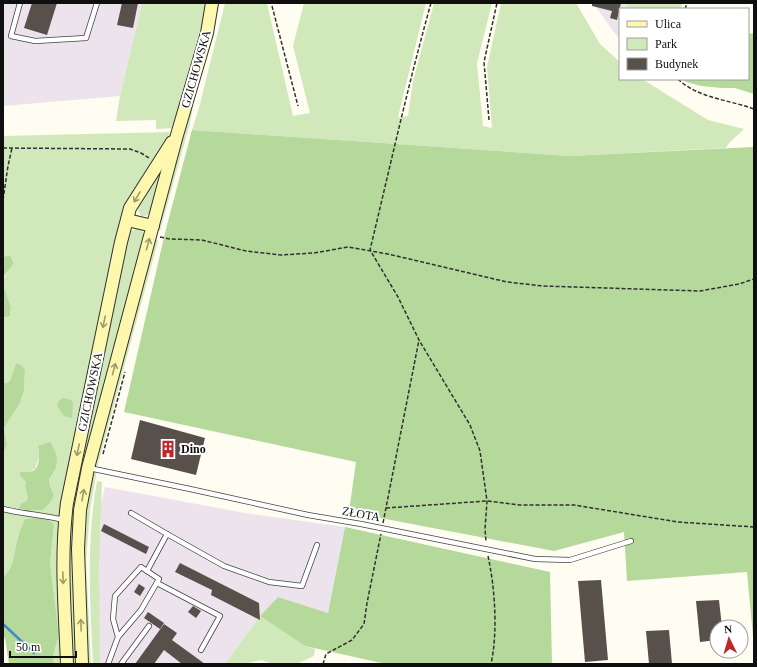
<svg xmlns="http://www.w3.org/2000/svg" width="757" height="667" font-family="Georgia,serif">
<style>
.industrial{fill:#ece3ed}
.green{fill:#d1e9ba;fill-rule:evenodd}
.forest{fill:#b4d99a}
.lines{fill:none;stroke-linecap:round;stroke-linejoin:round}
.stream{stroke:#3e8dcb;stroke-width:2.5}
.building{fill:#57504b}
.lane-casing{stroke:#424242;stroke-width:6}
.secondary-casing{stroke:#313131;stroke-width:14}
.path{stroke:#313131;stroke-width:1.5;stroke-dasharray:4 2;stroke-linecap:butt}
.lane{stroke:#fff;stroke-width:4.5}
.secondary{stroke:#fdf8ad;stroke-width:12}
.oneway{stroke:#9e9b6e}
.labels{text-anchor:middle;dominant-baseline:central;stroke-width:4;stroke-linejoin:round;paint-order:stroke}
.street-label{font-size:12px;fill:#0f0f0f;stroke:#fff}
.poi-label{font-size:12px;font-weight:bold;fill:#0f0f0f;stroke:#fff;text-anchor:start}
</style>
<rect width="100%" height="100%" fill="#fffcf1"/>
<g class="industrial">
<polygon points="3,3 142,3 120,96 3,106"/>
<polygon points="593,3 628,3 626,9 620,9 619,39"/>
<polygon points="105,487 245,513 345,527 328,613 278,597 260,616 225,664 100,664 97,565 101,523 99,512"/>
</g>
<g class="green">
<polygon points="142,3 208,3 172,128 156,129 156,120 116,121 120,96"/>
<polygon points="225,3 267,3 293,116 310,113 293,46 304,3 426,3 398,117 408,116 413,81 434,3 492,3 477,63 483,126 492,128 487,67 501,3 576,3 600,44 620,62 620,79 642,79 708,120 744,129 729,143 726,148 570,156 192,130 199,108"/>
<polygon points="628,3 682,3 681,9 626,9"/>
<polygon points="191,102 193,106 190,123 160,231 158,229"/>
<path d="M170 132 167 140 129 201 63 492 62 664H54L53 656 59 635 50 563 54 527 18 535C15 548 15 568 3 577V454L7 444 4 428 20 403 24 391 25 370 20 364 10 381 7 383 3 382V318L10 316 11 307 3 285C3 276 9 270 14 262L10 255 3 257V136ZM38 446 54 472 49 478 50 486 54 494 22 503 26 501 28 498 25 486 26 482 20 476 35 469 39 457Z"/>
<polygon points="160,174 151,212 146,216 141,216 138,210 138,205 156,177"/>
<polygon points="137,229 142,231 145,236 73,538 72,559 77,664 72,664 68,552 71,509 86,431 129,234 131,231"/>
<polygon points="156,239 158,241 98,464 90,510 86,561 91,664 86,664 83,615 84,519 90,482 154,241"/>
<path d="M97 481 102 482 99 566 100 664H93C90 602 86 543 97 481Z"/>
<polygon points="260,616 305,646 315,649 314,656 296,664 272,664 262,660 243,664 225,664"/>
</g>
<g class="forest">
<polygon points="754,33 754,94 735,88 722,88 701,86 686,82 682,79 748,79 748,34"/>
<polygon points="192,130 570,156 754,147 754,647 747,572 627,581 624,532 554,551 349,512 356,462 124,412 165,233"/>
<polygon points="10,255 14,263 4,276 3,282 3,257"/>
<polygon points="3,285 11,307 10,316 3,318"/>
<polygon points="16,364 20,364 25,370 24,391 20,403 4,428 7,445 3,454 3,382 7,383 10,381"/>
<polygon points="63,398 71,400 73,403 72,418 64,416 57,406 58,402"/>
<path d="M50 442C59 456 60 465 49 479L50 486 54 494 51 501 43 510H27L19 508 22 503 26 501 28 498 25 486 26 482 20 476V472C24 472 30 472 33 471 41 467 39 452 38 446Z"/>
<path d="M38 518C45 520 53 519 54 527L50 563 59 635 53 656 54 664H9L5 638 3 637V577C15 568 14 550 18 537 19 531 23 525 25 519Z"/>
<polygon points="345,527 550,572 552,664 386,664 305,646 260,616 278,597 328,613"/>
</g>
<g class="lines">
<polyline class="stream" points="3,624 34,653"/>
</g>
<g class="building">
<polygon points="32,3 57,3 47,35 24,28"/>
<polygon points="122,3 138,3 133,28 117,25"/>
<polygon points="592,3 621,3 617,20 610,18 612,11 592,6"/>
<polygon points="140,420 205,438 196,475 131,459"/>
<polygon points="104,524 149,547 146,554 101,531"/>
<polygon points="180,563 259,603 260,620 211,595 212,590 175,572"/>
<polygon points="601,580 608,660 585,662 578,581"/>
<polygon points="139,584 145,588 140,596 134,592"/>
<polygon points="719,600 722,627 717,627 717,640 700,642 696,601"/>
<polygon points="193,606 201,611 196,618 188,612"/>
<polygon points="148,612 164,623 160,629 144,618"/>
<polygon points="164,624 177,633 172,640 205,664 182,664 164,650 154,664 135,664"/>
<polygon points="669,630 672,664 649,664 646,631"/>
</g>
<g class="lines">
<g class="lane-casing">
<g id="lane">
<polyline points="20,3 11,36 35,41 86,38 97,3"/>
<polyline points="89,468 190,489 308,515 361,524 535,559 570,560 631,541"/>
<path d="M3 509C23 514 44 515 64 520"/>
<polyline points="131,513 167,534"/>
<polyline points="147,571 167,534 224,566 269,582 302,586 317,545"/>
<polyline points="157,583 220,616 201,650"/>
<polyline points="108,664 118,637 141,610 159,579 141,567 115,596 113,619 118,637"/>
<polyline points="121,664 149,626"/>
</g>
</g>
<g class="secondary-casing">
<g id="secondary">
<polyline points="127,220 153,226"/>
<path d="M67 664C65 611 60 557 67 503L121 242 130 208 172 142"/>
<polyline points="82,664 78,549 80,510 88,468 177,135 207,33 212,3"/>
</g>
</g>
<g class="path">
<path d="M431 3C408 85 390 167 370 250L398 297 419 340 470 425 480 451 487 501 485 529 486 542"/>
<polyline points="272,6 298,106"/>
<polyline points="685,9 687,3"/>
<path d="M678 79C697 98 730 100 754 109"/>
<polyline points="489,120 484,62 497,3"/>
<polyline points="3,148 130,149 141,153 149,158"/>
<polyline points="3,200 8,166 12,148"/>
<polyline points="160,237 170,239 202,240 246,251 281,255 314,253 348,247 388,254 507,282 543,286 700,291 739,284 754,279"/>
<polyline points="103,454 125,372"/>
<polyline points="386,508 487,501 520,505 574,505 678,522 754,527"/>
<polyline points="383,523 419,340"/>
<path d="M488 556C495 588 498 632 491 664"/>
<polyline points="323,664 326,654 352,640 364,624 367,603 381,534"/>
</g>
<use href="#lane" class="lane"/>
<use href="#secondary" class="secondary"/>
</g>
<defs><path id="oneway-shaft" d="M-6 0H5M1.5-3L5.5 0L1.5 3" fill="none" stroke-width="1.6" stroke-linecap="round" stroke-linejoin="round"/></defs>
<g class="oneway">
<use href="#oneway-shaft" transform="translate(137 197) rotate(121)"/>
<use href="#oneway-shaft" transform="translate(148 244) rotate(-75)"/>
<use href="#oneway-shaft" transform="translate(104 322) rotate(102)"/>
<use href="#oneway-shaft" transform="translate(114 369) rotate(-75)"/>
<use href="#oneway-shaft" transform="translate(78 450) rotate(102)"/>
<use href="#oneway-shaft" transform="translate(83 495) rotate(-80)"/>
<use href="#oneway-shaft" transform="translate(63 578) rotate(88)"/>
<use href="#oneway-shaft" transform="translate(81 625) rotate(-92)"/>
</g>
<defs>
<g id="building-bare" transform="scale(1.38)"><path d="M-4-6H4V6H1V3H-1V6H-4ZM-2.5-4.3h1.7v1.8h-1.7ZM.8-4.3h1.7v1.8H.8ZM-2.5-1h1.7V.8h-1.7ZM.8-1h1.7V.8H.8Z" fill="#bd2929" stroke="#fff" stroke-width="2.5" paint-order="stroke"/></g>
</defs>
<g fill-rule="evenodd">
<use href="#building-bare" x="168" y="449"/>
</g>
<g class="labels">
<g class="street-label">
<text transform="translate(196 69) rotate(-74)">GZICHOWSKA</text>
<text transform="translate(90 392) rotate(-78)">GZICHOWSKA</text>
<text transform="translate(361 514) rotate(10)">ZŁOTA</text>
</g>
<g class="poi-label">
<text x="181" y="449">Dino</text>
</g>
</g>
<rect width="757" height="667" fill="none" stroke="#0f0f0f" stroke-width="8"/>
<rect x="619" y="8" width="130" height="72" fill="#ffffff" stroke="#9f9f9f"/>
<rect x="627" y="21" width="20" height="6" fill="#fdf8ad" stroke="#9f9f9f"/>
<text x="655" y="28" font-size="12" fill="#0f0f0f">Ulica</text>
<rect x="627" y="38" width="20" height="12" fill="#d1e9ba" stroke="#9f9f9f"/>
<text x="655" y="48" font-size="12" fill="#0f0f0f">Park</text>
<rect x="627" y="58" width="20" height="12" fill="#57504b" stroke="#9f9f9f"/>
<text x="655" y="68" font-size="12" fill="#0f0f0f">Budynek</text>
<g transform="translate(729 639) rotate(355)"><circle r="19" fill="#ffffff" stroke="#9f9f9f"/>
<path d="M0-3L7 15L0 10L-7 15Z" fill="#bd2929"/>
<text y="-6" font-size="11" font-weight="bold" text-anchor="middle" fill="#0f0f0f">N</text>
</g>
<path d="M10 651v6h66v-6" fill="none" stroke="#0f0f0f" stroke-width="2"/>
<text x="16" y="651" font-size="12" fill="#0f0f0f" stroke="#ffffff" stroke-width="3" paint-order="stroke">50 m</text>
</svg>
